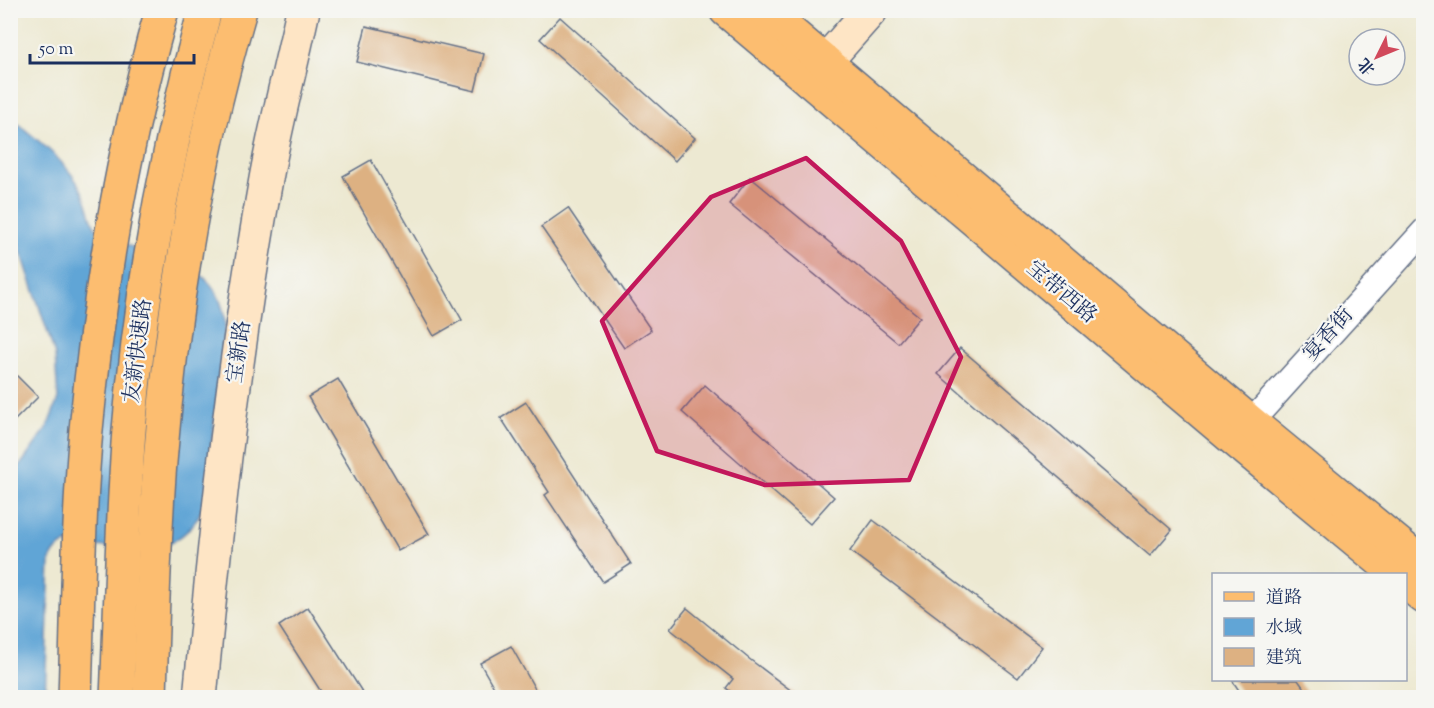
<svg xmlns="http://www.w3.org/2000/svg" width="1434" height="708" font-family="'Sorts Mill Goudy','Noto Serif SC',serif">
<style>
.water{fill:#61a5d6;stroke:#3e6a9a;stroke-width:1.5}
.building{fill:#ddb182}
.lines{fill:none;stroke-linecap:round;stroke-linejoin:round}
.street-casing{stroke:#647087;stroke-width:27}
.secondary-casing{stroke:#647087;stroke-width:36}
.primary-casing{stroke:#647087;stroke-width:36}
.highway-casing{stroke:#647087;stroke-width:36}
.street{stroke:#fff;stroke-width:24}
.secondary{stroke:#fee5c5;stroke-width:33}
.primary{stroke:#fcbd6f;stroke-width:33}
.highway{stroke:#fcbd6f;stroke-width:33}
.marked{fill:#c2185b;fill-opacity:0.2;stroke:#c2185b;stroke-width:4.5;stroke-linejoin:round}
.labels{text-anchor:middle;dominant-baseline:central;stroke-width:4.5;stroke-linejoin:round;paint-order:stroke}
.street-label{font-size:21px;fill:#1b2f5e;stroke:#f6f6f2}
</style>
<rect width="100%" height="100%" fill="#f6f6f2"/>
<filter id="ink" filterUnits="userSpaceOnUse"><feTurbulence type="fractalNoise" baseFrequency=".0167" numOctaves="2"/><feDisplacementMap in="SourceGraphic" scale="12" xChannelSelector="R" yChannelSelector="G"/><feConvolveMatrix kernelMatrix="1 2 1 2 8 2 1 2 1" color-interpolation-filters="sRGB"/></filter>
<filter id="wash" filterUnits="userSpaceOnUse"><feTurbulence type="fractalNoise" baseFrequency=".008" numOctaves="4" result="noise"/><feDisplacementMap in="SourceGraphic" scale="24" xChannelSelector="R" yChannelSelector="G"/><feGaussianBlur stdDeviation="1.35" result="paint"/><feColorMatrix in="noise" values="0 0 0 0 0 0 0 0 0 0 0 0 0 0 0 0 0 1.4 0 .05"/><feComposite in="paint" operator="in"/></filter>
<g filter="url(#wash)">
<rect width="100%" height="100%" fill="#ede9d2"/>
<path class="water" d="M10 117C36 139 67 161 82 191 90 206 90 225 103 237L188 266C213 280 225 300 225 328L205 502C185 556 143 550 95 546 86 546 75 543 66 544 58 546 53 553 50 560L45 697H11V478L47 428 58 399 55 355 11 221Z"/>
<g id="blocks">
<g class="building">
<polygon points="560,17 695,138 675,161 540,39"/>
<polygon points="366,26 484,54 475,91 357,62"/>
<polygon points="371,160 462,320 434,336 343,176"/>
<polygon points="750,177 920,317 898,343 729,204"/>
<polygon points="568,208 651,330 624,348 541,227"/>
<polygon points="960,348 1172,530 1150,556 938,374"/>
<polygon points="10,369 38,397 15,420 10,415"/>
<polygon points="338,379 429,534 398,551 308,397"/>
<polygon points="705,385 834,497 810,524 682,412"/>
<polygon points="526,402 631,564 603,582 545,495 549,492 501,418"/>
<polygon points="873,520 1042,647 1018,678 850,551"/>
<polygon points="308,607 366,698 325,698 279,626"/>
<polygon points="687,608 748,658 801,698 739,698 726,688 733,679 670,629"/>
<polygon points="511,646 540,698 500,698 480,663"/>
<polygon points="1232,680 1298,680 1311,698 1244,698"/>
</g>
</g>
</g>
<g filter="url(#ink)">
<use href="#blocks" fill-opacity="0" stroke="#647087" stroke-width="1.5"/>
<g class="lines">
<g class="street-casing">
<polyline id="street" points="1240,434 1424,231"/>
</g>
<g class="secondary-casing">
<g id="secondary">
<polyline points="809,80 871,10"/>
<path d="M200 698C216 524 235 350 266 179 276 123 291 67 303 10"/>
</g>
</g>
<g class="primary-casing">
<g id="primary">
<polyline points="726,10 1235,440 1397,574"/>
<polyline points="764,10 1250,422 1424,565"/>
<polyline points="1406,582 1424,597"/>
</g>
</g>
<g class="highway-casing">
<g id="highway">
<path d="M75 698C78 608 78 519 86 430 99 288 123 148 162 10"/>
<path d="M117 698C121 608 122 519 129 430 141 288 167 147 205 10"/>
<path d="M150 698C152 619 154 540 160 462 172 310 197 157 240 10"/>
</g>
</g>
<use href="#street" class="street"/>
<use href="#secondary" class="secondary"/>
<use href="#primary" class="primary"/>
<use href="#highway" class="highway"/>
</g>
</g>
<path class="marked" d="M806 158 901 241 961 357 909 480 765 485 657 451 602 321 711 197Z"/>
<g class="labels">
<g class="street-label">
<text transform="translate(1061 293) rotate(40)">宝带西路</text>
<text transform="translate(1329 335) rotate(-48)">宴香街</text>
<text transform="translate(139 351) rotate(-83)">友新快速路</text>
<text transform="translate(240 352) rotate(-82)">宝新路</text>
</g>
</g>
<rect width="1434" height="708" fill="none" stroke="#f6f6f2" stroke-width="36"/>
<rect x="1212" y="573" width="195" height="108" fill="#f6f6f2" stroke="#9ea6b7" stroke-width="1.5"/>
<rect x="1224" y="592" width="30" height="9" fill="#fcbd6f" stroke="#9ea6b7" stroke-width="1.5"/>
<text x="1266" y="603" font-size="18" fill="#1b2f5e">道路</text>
<rect x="1224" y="618" width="30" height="18" fill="#61a5d6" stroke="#9ea6b7" stroke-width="1.5"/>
<text x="1266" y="633" font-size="18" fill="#1b2f5e">水域</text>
<rect x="1224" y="648" width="30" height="18" fill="#ddb182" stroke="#9ea6b7" stroke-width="1.5"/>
<text x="1266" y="663" font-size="18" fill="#1b2f5e">建筑</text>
<g transform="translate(1377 57) rotate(227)"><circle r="28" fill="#f6f6f2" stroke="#9ea6b7" stroke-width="1.5"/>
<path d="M0-4.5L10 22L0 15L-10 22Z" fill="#d1495b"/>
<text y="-9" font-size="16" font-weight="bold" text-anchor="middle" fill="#1b2f5e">北</text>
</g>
<path d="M30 54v9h164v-9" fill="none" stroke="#1b2f5e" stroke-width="3"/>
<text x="39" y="54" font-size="18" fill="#1b2f5e" stroke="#f6f6f2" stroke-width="4.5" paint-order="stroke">50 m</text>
</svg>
